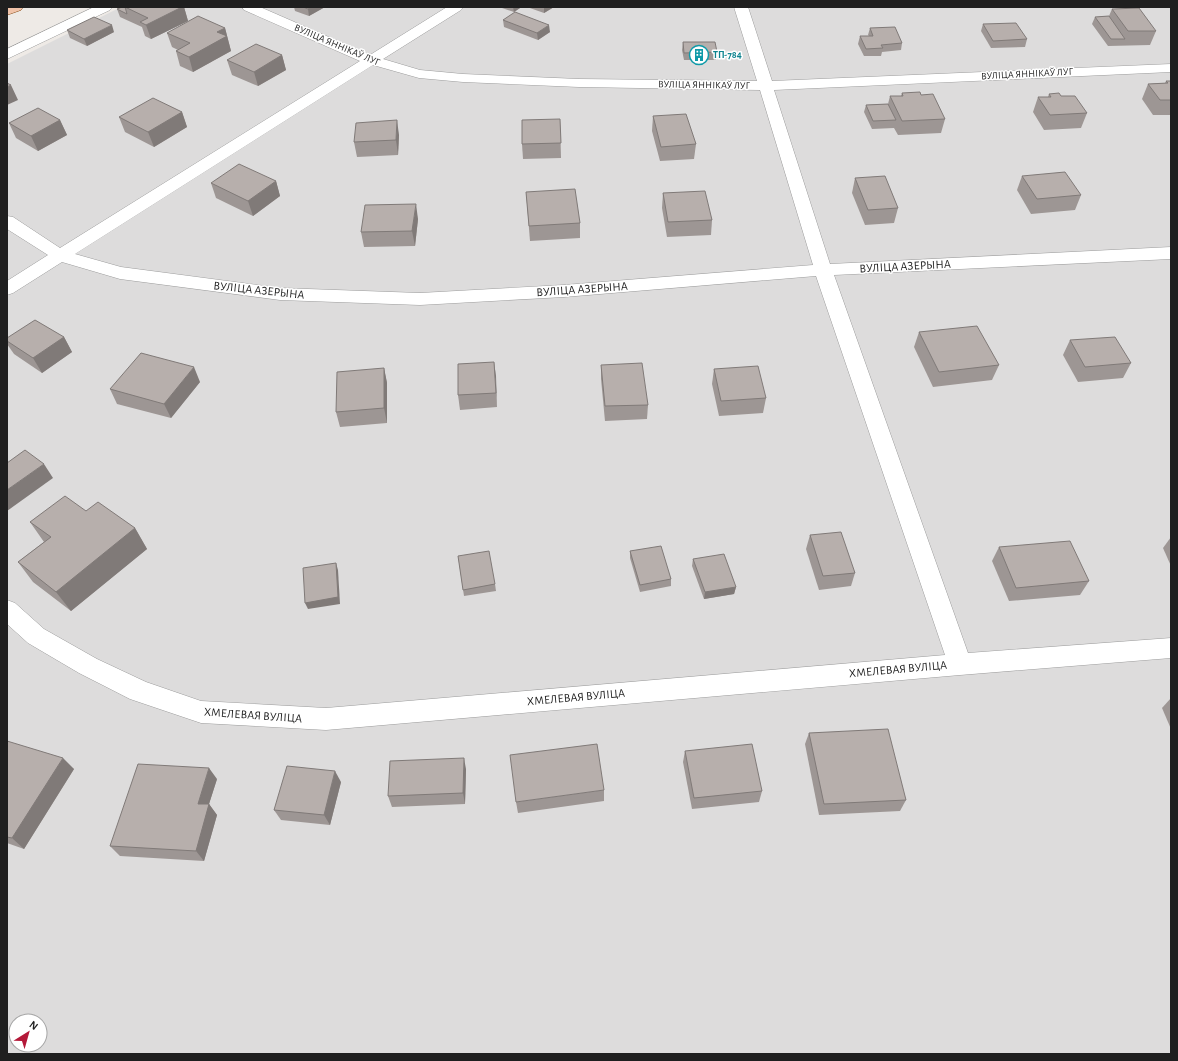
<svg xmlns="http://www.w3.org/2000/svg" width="1178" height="1061" font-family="'Alegreya Sans',sans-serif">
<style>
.residential{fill:#dddcdc;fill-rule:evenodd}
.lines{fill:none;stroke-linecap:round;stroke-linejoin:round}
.street-casing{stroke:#9c9c9c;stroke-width:1}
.primary-casing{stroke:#864913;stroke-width:1}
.street{fill:#fff;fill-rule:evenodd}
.primary{fill:#f0c3a9;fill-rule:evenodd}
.wall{fill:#9d9694}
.shaded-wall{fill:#807a78}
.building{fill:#b7afac;stroke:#807a78}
.labels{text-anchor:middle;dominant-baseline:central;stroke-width:3;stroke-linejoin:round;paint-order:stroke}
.far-street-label{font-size:10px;fill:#1f1f1f;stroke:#fff}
.far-culture-label{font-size:10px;font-weight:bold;fill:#0d838f;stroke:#fff;text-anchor:start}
.street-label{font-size:12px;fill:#1f1f1f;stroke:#fff}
</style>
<rect width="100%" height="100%" fill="#eeeae6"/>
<path class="residential" d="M121 7H1171V1054H7V64ZM16 1021H40V1045H16Z"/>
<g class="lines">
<g class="street-casing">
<g id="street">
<polygon points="94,7 112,7 110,10 7,59 7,49"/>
<path d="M242 7H260L370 55 447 7H463L461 10 383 59 420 70 463 74 579 79 757 81 734 7H748L772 81 1171 64V72L774 90 830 264 1171 247V259L834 275 968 653 1171 638V658L960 675 326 730 201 723 130 699 79 673 28 643 7 624V600L15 603 44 629 97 659 146 682 201 701 326 708 945 655 816 276 564 297 420 305 280 300 120 279 62 262 13 293 7 295V281L48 255 7 229V216L13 217 60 248 360 61 244 10ZM373 65 419 78 463 82 579 87 760 90 813 265 564 285 420 293 280 288 121 267 75 254Z"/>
</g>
</g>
<g class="primary-casing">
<polygon id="primary" points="7,7 23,7 21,10 7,15"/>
</g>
<use href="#street" class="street"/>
<use href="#primary" class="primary"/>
</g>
<g class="wall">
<polygon points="122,7 184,7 188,21 151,39 145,36 142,27 120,17 117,9"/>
<polygon points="294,7 325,7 309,16 295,11"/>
<polygon points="502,7 520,7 520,8 514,12 502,8"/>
<polygon points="527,7 554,7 544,13"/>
<polygon points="1112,9 1156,31 1150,45 1108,46 1092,24 1095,17 1109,16"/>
<polygon points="503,20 550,32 538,40 504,27"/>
<polygon points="983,24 1027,39 1025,47 991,48 981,31"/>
<polygon points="225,28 231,51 193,72 180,66 176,51 178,50 172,47 167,33"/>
<polygon points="870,28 902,43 901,50 882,52 881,56 864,56 858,44 860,36 869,36 868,35"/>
<polygon points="67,30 114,32 87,46 70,38"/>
<polygon points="683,42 717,52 716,60 684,60 682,50"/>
<polygon points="282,55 286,70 258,86 232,75 227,60"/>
<polygon points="1166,81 1171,81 1171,115 1153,115 1142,99 1148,84 1165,83"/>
<polygon points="902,93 921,95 945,119 941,133 898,135 894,128 872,129 864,112 866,105 888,104 890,96 901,96"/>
<polygon points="1049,94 1061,96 1087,113 1081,128 1044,130 1033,112 1038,97 1048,97"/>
<polygon points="182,112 187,127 154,147 125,132 119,117"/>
<polygon points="653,116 696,144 694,159 660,161 652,131"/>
<polygon points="560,119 561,158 523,159 522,144"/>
<polygon points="60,120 67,135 38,151 16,138 9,123"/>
<polygon points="399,135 398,155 357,157 354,142"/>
<polygon points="1022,176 1081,195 1075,210 1031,214 1017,190"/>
<polygon points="855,178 898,208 894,223 865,225 852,193"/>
<polygon points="276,181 280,196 253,216 216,198 211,183"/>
<polygon points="526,192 580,223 580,238 530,241"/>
<polygon points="663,193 712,220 711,235 667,237 662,208"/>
<polygon points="418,219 415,246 364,247 361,232"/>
<polygon points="919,332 999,365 992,380 933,387 914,347"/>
<polygon points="64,337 72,352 42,373 14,354 7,344 7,338"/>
<polygon points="1070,340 1131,363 1123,378 1078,382 1063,355"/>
<polygon points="494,362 497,407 460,410 458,395"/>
<polygon points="601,365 648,405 647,419 605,421 601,379"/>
<polygon points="384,368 387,383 387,423 340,427 336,412"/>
<polygon points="714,369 766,398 763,413 719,416 712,384"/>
<polygon points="200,382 171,418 117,404 110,389"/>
<polygon points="86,511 135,528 147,549 71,611 33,582 18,562 44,542 30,522"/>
<polygon points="810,535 855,573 851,586 819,590 806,549"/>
<polygon points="1171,537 1171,566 1163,548"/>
<polygon points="999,547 1089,581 1080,595 1009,601 992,561"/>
<polygon points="630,551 671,579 671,586 640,592 630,558"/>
<polygon points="458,556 495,584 496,591 464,596"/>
<polygon points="693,559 736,587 734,594 704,599 692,566"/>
<polygon points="1171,698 1171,729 1162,708"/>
<polygon points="809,733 906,800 900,811 819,815 805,744"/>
<polygon points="7,741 74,769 24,849 7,843"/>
<polygon points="685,751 762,791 759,802 692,809 683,762"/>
<polygon points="466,769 465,804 392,807 388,796"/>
<polygon points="217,779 209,804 217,815 204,861 120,856 110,846"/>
<polygon points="341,782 330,825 281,820 274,810"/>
<polygon points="604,790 604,801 518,813 516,802"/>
</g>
<g class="shaded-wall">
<polygon points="182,7 184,7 188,21 151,39 146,25"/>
<polygon points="311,7 325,7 309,16 308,9"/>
<polygon points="513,7 520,7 520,8 514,12"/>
<polygon points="544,7 554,7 544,13"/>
<polygon points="112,25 114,32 87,46 84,39"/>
<polygon points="549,25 550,32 538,40 537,33"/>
<polygon points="225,28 231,51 193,72 189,57 217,32"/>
<polygon points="282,55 286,70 258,86 254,72"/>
<polygon points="11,85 18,100 7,105 7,87"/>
<polygon points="182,112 187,127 154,147 148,132"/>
<polygon points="60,120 67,135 38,151 31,136"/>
<polygon points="397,120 399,135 398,155 396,140"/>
<polygon points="276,181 280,196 253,216 248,201"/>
<polygon points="416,204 418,219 415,246 412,231"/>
<polygon points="64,337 72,352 42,373 33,358"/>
<polygon points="494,362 496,376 497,407 496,393"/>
<polygon points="194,367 200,382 171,418 164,404"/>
<polygon points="384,368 387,383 387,423 384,408"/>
<polygon points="44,464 53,478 7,511 7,490"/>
<polygon points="135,528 147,549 71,611 56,592"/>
<polygon points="336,563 338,570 340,604 308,609 305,603"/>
<polygon points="736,587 734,594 704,599 705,592"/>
<polygon points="63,758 74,769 24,849 12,838"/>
<polygon points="464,758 466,769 465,804 463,793"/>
<polygon points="209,768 217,779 209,804 217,815 204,861 196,851 198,804"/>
<polygon points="335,771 341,782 330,825 324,815"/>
</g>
<g class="building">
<polygon points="122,7 125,7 127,14 117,9"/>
<polygon points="125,7 182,7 146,25 140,22 148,18"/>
<polygon points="303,7 311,7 308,9"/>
<polygon points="1139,8 1156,31 1128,31 1112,9"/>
<polygon points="515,12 549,25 537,33 503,20"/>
<polygon points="198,16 225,28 217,32 227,36 189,57 176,51 190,43 167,33"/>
<polygon points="1109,16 1125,39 1111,39 1095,17"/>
<polygon points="94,17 112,25 84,39 67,30"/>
<polygon points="1016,23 1027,39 993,41 983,24"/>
<polygon points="895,27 902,43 881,45 883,48 866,49 860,36 873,36 870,28"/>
<polygon points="683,42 715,42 717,52 684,53"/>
<polygon points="256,44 282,55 254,72 227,60"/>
<polygon points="1166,81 1171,81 1171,100 1160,100 1148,84 1168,83"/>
<polygon points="7,83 11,85 7,87"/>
<polygon points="920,92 921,95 933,94 945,119 902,121 890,96 903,96 902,93"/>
<polygon points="1059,93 1061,96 1075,96 1087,113 1050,115 1038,97 1051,97 1049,94"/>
<polygon points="153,98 182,112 148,132 119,117"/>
<polygon points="888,104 896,120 873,121 866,105"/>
<polygon points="38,108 60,120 31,136 9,123"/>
<polygon points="686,114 696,144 661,147 653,116"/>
<polygon points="560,119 561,143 522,144 522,120"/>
<polygon points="397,120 396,140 354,142 356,123"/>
<polygon points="239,164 276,181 248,201 211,183"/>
<polygon points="1065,172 1081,195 1037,199 1022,176"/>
<polygon points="885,176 898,208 868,210 855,178"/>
<polygon points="575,189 580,223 529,226 526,192"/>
<polygon points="705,191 712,220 668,222 663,193"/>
<polygon points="416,204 412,231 361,232 365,205"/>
<polygon points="35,320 64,337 33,358 7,341 7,338"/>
<polygon points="977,326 999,365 939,372 919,332"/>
<polygon points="1115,337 1131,363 1085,367 1070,340"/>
<polygon points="141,353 194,367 164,404 110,389"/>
<polygon points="494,362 496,393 458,395 458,364"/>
<polygon points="642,363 648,405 605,406 601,365"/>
<polygon points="758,366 766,398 721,401 714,369"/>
<polygon points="384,368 384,408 336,412 337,372"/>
<polygon points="25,450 44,464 7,490 7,463"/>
<polygon points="65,496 86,511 98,502 135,528 56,592 18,562 51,537 30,522"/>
<polygon points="841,532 855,573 823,576 810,535"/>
<polygon points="1070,541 1089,581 1016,588 999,547"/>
<polygon points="661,546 671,579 640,585 630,551"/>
<polygon points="489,551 495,584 463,590 458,556"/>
<polygon points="724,554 736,587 705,592 693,559"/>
<polygon points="336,563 338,597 305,603 303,568"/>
<polygon points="888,729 906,800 824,804 809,733"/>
<polygon points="7,741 63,758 12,838 7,837"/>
<polygon points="597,744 604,790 516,802 510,755"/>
<polygon points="752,744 762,791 694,798 685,751"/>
<polygon points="464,758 463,793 388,796 390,761"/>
<polygon points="138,764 209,768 198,804 209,804 196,851 110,846"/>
<polygon points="287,766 335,771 324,815 274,810"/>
</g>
<defs>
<g id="building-ring" transform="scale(1)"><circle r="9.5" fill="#fff" stroke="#0f9aa8" stroke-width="1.5"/><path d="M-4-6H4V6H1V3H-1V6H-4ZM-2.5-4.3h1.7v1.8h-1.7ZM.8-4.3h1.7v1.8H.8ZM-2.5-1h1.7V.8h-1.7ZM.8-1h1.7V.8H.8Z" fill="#0f9aa8"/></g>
</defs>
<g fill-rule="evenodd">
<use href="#building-ring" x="699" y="55"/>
</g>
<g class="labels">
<g class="far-street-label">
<text transform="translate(337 45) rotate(23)">ВУЛІЦА ЯННІКАЎ ЛУГ</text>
<text transform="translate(1027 74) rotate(-3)">ВУЛІЦА ЯННІКАЎ ЛУГ</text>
<text transform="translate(704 85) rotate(1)">ВУЛІЦА ЯННІКАЎ ЛУГ</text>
</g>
<g class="far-culture-label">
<text x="713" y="55">ТП-784</text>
</g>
<g class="street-label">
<text transform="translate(905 266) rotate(-3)">ВУЛІЦА АЗЕРЫНА</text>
<text transform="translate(582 289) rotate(-4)">ВУЛІЦА АЗЕРЫНА</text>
<text transform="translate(259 290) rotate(6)">ВУЛІЦА АЗЕРЫНА</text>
<text transform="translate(898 669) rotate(-5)">ХМЕЛЕВАЯ ВУЛІЦА</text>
<text transform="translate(576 697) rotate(-5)">ХМЕЛЕВАЯ ВУЛІЦА</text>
<text transform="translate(253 715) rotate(4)">ХМЕЛЕВАЯ ВУЛІЦА</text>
</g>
</g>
<rect width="1178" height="1061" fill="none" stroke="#1f1f1f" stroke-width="16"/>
<g transform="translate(28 1033) rotate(37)"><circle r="19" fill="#ffffff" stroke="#a5a5a5"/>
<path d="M0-3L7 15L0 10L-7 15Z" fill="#b41939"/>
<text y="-6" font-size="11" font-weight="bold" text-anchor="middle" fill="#1f1f1f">N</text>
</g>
</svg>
